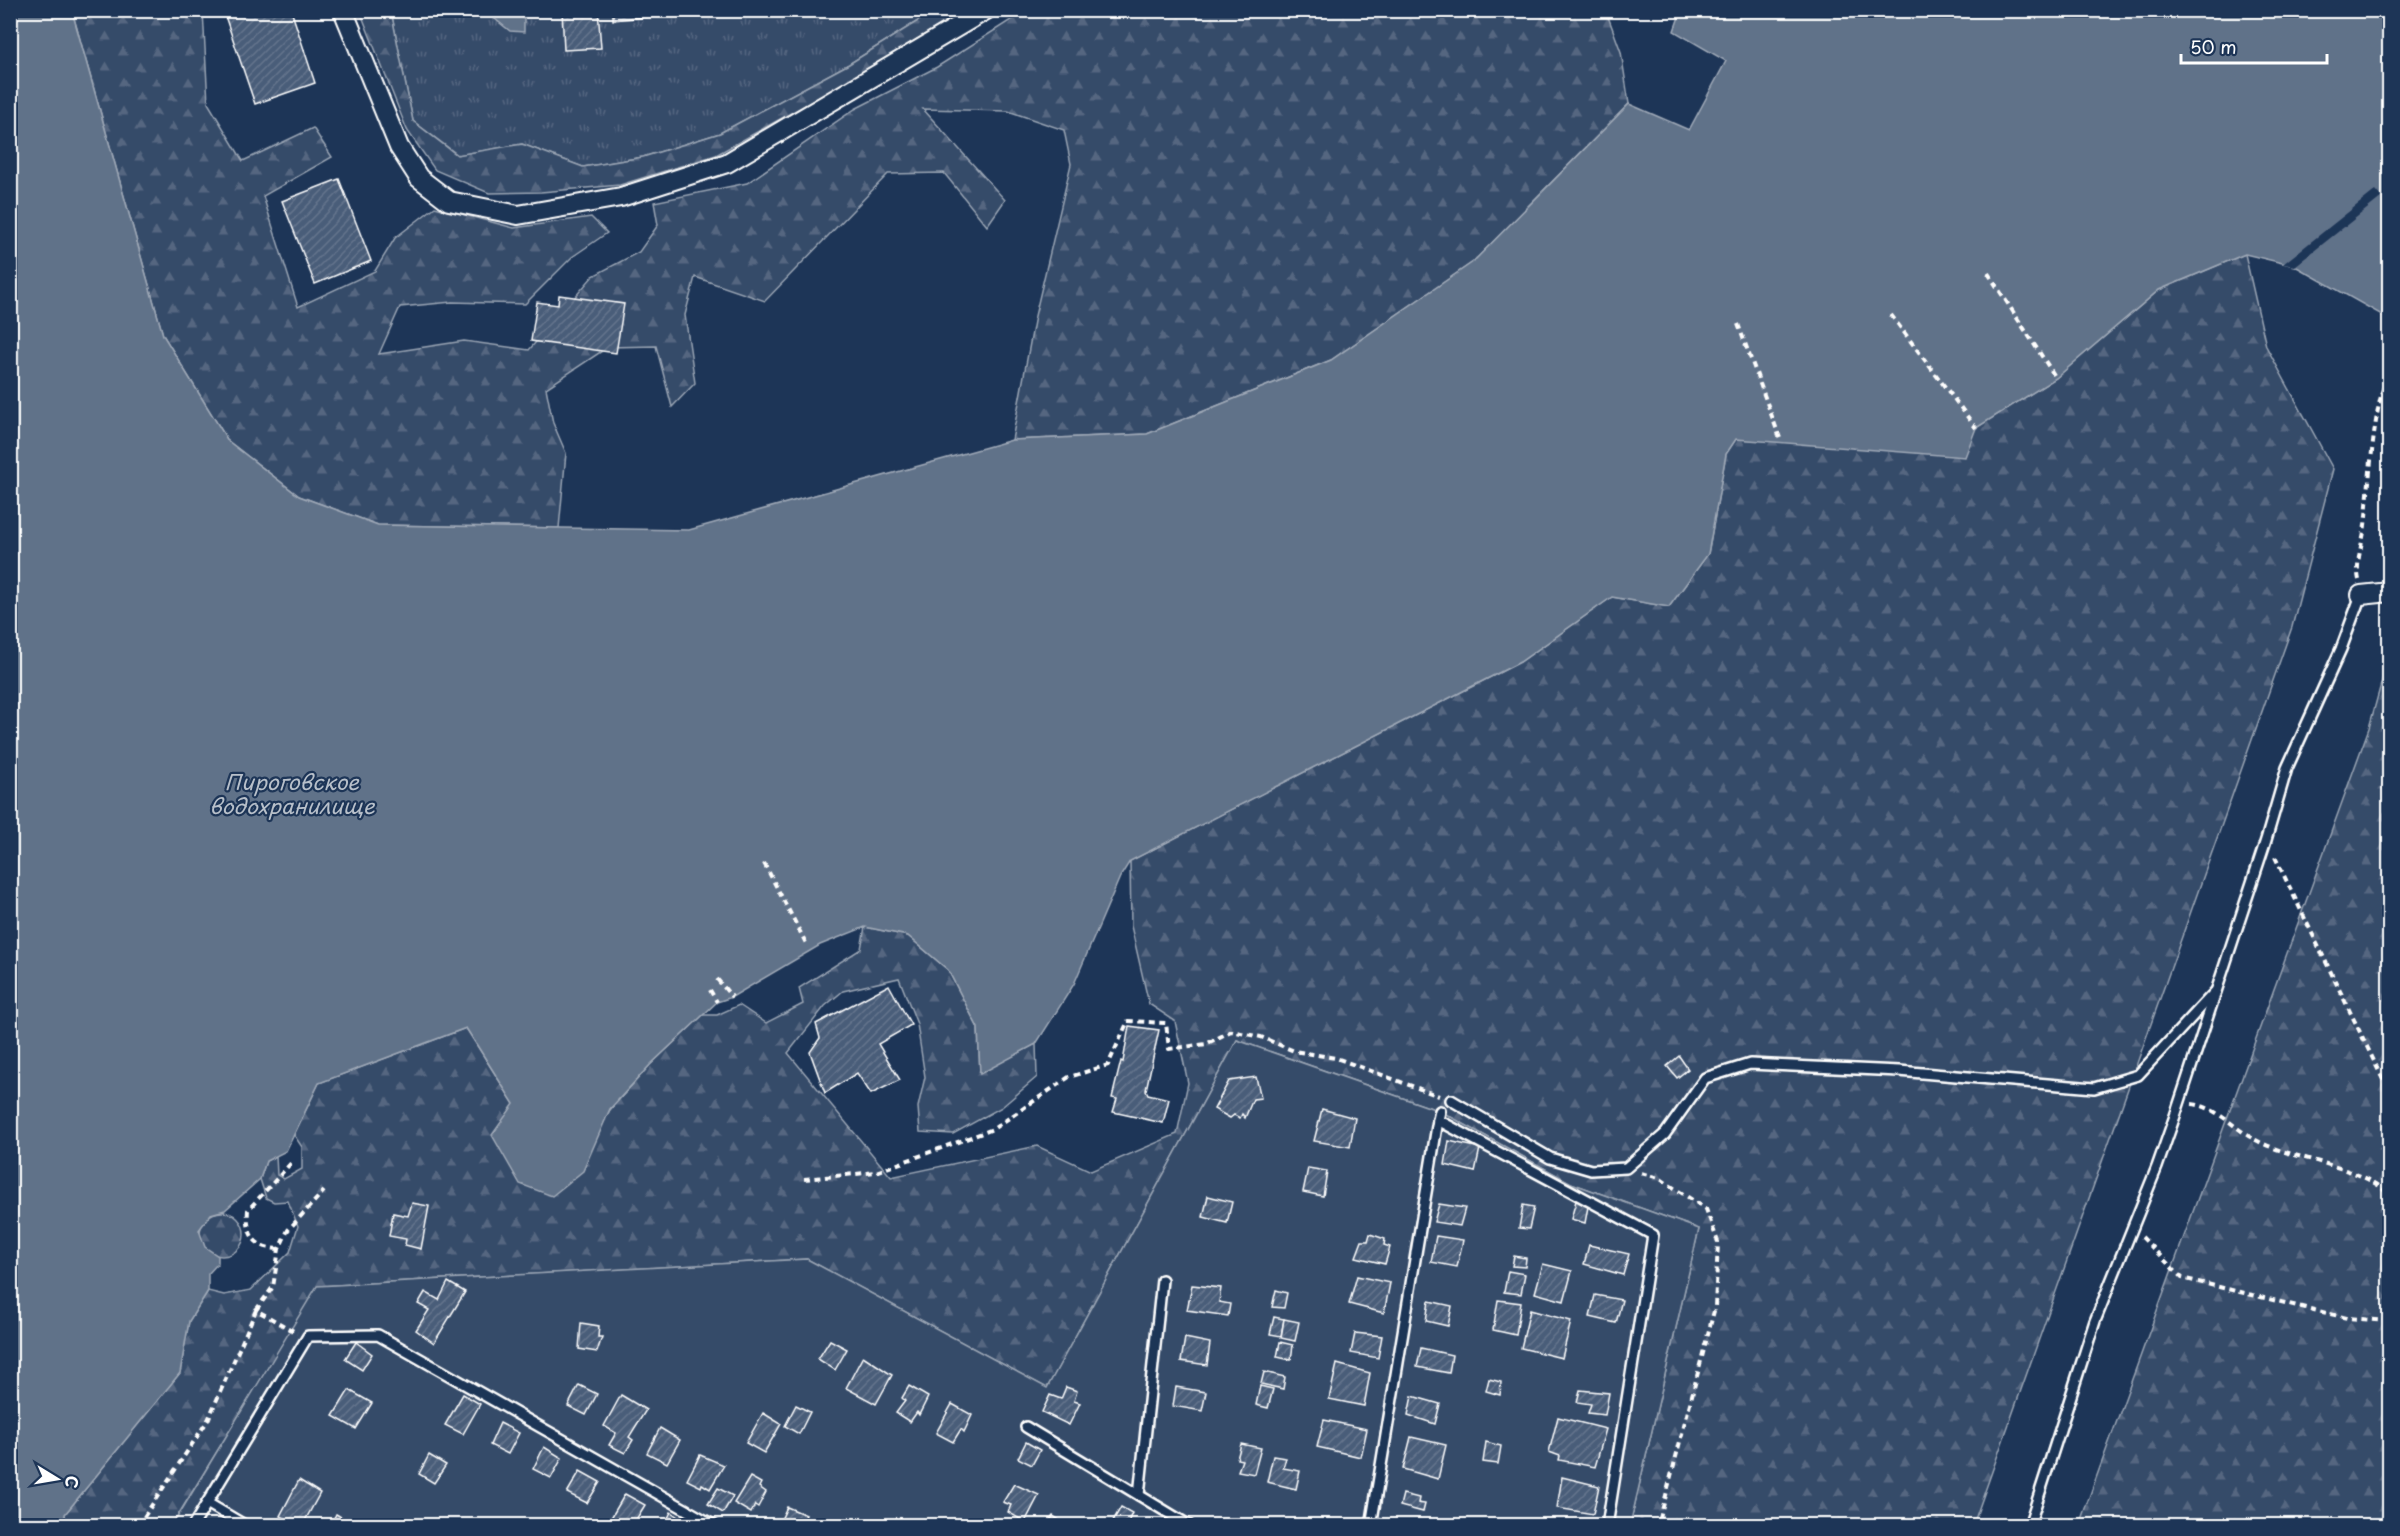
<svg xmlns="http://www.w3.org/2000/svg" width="2400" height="1536" font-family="'Playpen Sans',sans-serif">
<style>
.grass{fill:url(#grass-tufts);stroke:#9aa5b4;stroke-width:1.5}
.forest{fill:url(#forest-firs);stroke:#9aa5b4;stroke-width:1.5}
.green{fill:#364b69;stroke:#9aa5b4;stroke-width:1.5}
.water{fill:#617289;stroke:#a0aab8;stroke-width:1.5}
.pier{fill:#1d3557}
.building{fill:url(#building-hatch);stroke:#fff;stroke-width:1.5}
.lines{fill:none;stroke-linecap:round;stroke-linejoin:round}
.lane-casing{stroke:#fff;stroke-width:14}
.street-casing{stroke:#fff;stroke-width:22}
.path{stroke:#fff;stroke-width:4;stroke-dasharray:6 4.5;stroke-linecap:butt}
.lane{stroke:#1d3557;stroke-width:9}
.street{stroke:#1d3557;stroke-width:18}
.labels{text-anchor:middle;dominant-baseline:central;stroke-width:4.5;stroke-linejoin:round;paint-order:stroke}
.water-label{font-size:21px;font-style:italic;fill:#b8c0ca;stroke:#1d3557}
</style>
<defs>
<pattern id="grass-tufts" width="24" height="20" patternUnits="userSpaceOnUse" patternTransform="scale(1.5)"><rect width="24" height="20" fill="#364b69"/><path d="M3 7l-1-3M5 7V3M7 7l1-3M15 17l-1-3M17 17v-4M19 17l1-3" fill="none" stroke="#546680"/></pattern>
<pattern id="forest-firs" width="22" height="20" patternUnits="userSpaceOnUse" patternTransform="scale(1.5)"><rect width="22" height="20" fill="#364b69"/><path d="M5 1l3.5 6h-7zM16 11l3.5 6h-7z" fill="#546680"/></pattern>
<pattern id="building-hatch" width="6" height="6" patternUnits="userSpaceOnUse" patternTransform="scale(1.5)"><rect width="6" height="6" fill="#4a5d79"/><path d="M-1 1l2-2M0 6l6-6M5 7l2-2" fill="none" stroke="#65758d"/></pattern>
</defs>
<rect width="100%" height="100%" fill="#1d3557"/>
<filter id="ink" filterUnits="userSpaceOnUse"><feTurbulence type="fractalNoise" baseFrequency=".0167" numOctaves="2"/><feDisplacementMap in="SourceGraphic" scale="12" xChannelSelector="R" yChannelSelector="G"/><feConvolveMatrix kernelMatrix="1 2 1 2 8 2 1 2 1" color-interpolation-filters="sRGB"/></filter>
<g filter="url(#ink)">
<polygon class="grass" points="391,11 934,11 849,64 720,133 643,157 583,167 522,144 458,155 413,121"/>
<g class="forest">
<polygon points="72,11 203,11 208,103 243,161 313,128 332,157 263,196 298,307 375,271 395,238 435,207 514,228 591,217 607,233 572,257 525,304 452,302 400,307 379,354 464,341 529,350 593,276 639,252 658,225 654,202 747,183 855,109 937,67 1025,11 1606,11 1621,52 1629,104 1473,262 1331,360 1147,434 1012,440 1035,316 1071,164 1064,130 1008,111 923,109 1005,200 987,226 944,173 888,174 765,301 695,277 685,315 695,383 672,407 656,346 608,347 546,388 553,423 566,453 559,528 378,525 299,496 228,441 163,335"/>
<polygon points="360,11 391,11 413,121 457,155 522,144 583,167 643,157 720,133 849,64 934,11 963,11 864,72 716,155 620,185 541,192 489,193 435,170 407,130"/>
<polygon points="2245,254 2266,346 2333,469 2292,627 1973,1525 1630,1525 1699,1229 1571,1183 1440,1111 1237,1040 1047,1388 807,1259 318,1286 172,1525 65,1526 65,1514 180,1373 189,1321 208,1291 224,1295 251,1290 290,1252 298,1226 288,1201 274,1202 266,1198 260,1179 266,1161 276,1156 277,1175 284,1179 302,1169 302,1147 294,1135 319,1083 466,1028 514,1104 583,1155 610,1110 650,1065 703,1015 717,1015 739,1005 766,1023 803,1004 799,988 861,949 865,927 908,936 948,970 978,1028 980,1073 1036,1044 1037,1077 1002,1107 953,1134 920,1132 918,1107 925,1077 917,1024 899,978 843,991 825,1006 788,1053 891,1177 1037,1146 1091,1171 1177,1134 1188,1083 1175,1021 1149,1004 1131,926 1130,861 1520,662 1612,597 1669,607 1708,554 1726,454 1736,439 1781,441 1976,428 2056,378 2159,290"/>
<polygon points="2389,655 2389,1525 2079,1525 2369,728"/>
<circle cx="222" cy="1234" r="22"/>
</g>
<polygon class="green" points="1237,1040 1440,1111 1571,1183 1699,1229 1630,1525 172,1526 317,1286 807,1259 1047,1388"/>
<g class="water">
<polygon points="10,11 72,11 163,335 228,441 299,496 378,525 689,530 1012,440 1147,434 1331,360 1473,262 1629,104 1689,130 1726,61 1674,31 1681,11 2389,11 2389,319 2295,266 2245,254 2159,290 2056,378 1976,428 1965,457 1736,439 1726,454 1708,554 1669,607 1612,597 1520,662 1130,861 1120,877 1074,984 1036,1044 980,1074 978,1028 948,970 908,936 865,927 820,945 732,997 717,1002 650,1065 610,1109 583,1171 552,1196 520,1184 492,1135 514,1104 466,1028 319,1083 286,1151 266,1161 260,1179 225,1210 211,1214 199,1230 205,1247 218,1256 218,1263 208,1274 208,1291 189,1321 180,1373 65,1514 65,1525 11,1525"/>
<polygon points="485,11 515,11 524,19 524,32 510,31"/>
</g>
<polygon class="pier" points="2376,190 2382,197 2295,266 2283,264"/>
<g class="building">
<polygon points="223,10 291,10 315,83 255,104"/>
<polygon points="562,10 598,10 601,48 564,50"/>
<polygon points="613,10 646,10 646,17 613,20"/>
<polygon points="339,179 371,261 315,284 282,201"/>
<polygon points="559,295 624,304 616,353 531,341 537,302 558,305"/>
<polygon points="889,985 911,1025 878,1044 900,1080 871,1094 857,1073 825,1093 810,1052 820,1038 816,1024"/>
<polygon points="1129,1026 1159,1030 1146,1090 1148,1094 1169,1099 1163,1123 1113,1112 1117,1099 1112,1098 1121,1061 1123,1062"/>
<polygon points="1679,1056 1688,1069 1677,1078 1667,1066"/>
<polygon points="1256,1077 1261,1098 1253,1099 1245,1118 1242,1114 1240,1118 1234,1115 1230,1118 1214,1109 1229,1081"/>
<polygon points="1322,1109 1355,1118 1350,1147 1314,1141"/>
<polygon points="1449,1141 1480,1148 1475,1172 1445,1165"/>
<polygon points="1308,1168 1327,1171 1323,1196 1303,1192"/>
<polygon points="1208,1196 1232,1202 1227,1223 1203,1217"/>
<polygon points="1577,1197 1589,1201 1585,1223 1571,1219"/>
<polygon points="412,1203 429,1206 421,1249 405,1245 406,1239 389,1236 393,1213 408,1216"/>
<polygon points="1439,1204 1465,1208 1460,1226 1434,1222"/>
<polygon points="1523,1205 1534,1207 1529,1229 1519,1228"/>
<polygon points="1370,1234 1385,1239 1384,1245 1390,1247 1385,1264 1356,1257 1362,1241 1368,1241"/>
<polygon points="1436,1236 1463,1240 1457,1267 1431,1262"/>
<polygon points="1589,1245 1629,1254 1623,1275 1584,1264"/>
<polygon points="1514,1256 1526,1258 1525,1267 1512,1266"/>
<polygon points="1543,1264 1572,1271 1564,1301 1535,1293"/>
<polygon points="1508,1271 1525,1274 1521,1294 1504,1292"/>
<polygon points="1357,1276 1390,1283 1384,1313 1349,1304"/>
<polygon points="448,1282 465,1292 434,1343 416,1330 429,1310 418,1304 425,1292 439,1300"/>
<polygon points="1192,1285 1221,1288 1219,1302 1230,1304 1228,1316 1187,1310"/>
<polygon points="1276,1290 1287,1293 1284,1308 1272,1307"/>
<polygon points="1595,1295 1622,1300 1616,1323 1590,1317"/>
<polygon points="1498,1300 1521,1303 1516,1335 1493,1330"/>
<polygon points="1429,1301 1452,1306 1448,1326 1426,1321"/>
<polygon points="1530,1310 1571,1321 1562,1358 1521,1348"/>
<polygon points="1274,1317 1284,1319 1281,1336 1270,1334"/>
<polygon points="1284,1319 1299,1322 1295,1341 1281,1338"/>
<polygon points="581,1323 599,1326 598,1337 602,1337 597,1352 579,1349"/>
<polygon points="1355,1333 1382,1336 1378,1358 1351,1353"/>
<polygon points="1185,1338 1210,1343 1207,1365 1181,1361"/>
<polygon points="830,1340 847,1349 835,1370 818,1359"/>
<polygon points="356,1342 372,1354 362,1370 345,1359"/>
<polygon points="1280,1342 1293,1345 1291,1360 1277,1357"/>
<polygon points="1421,1348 1452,1355 1449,1373 1417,1367"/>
<polygon points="863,1356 892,1375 876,1404 846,1388"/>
<polygon points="1337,1364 1370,1373 1364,1406 1329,1399"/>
<polygon points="1264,1372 1285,1377 1283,1389 1261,1384"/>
<polygon points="1489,1379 1501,1382 1500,1395 1486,1391"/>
<polygon points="579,1385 597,1394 586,1415 568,1406"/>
<polygon points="909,1386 928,1397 919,1415 917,1412 910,1422 896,1413 905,1401 902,1398"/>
<polygon points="1260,1386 1273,1389 1268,1408 1256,1405"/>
<polygon points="1066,1387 1077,1391 1074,1401 1080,1403 1069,1425 1042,1412 1050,1395 1061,1399"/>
<polygon points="1176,1387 1206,1392 1202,1411 1173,1406"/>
<polygon points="349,1390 372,1403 356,1429 333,1416"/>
<polygon points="1580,1390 1609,1393 1605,1415 1588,1413 1591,1404 1577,1402"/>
<polygon points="463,1394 480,1404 463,1434 445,1425"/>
<polygon points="621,1395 646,1410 629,1437 633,1440 625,1453 609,1445 616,1433 604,1426"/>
<polygon points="1412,1396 1440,1404 1435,1424 1408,1415"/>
<polygon points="952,1404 972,1415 964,1432 961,1429 953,1442 936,1433"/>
<polygon points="796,1405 810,1412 799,1434 785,1426"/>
<polygon points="763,1413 781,1424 764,1453 746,1443"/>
<polygon points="1558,1417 1606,1429 1595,1467 1559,1460 1560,1456 1549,1452"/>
<polygon points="1324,1420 1367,1429 1361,1457 1317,1447"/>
<polygon points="500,1423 519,1433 508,1454 490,1445"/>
<polygon points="660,1428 680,1440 667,1463 647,1453"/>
<polygon points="1411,1437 1446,1445 1438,1479 1403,1469"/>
<polygon points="1026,1442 1040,1450 1032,1465 1018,1458"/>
<polygon points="1486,1442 1501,1446 1498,1464 1483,1462"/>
<polygon points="1241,1444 1261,1448 1254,1474 1238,1471 1242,1460 1237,1459"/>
<polygon points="544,1447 562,1458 551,1478 533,1469"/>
<polygon points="429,1455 446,1465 434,1483 419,1474"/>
<polygon points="700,1455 724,1465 710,1489 702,1484 701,1487 687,1480"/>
<polygon points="1273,1456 1286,1458 1283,1468 1300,1471 1296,1489 1267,1482"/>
<polygon points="580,1471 600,1482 587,1503 567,1493"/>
<polygon points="750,1477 761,1483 759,1487 766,1492 758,1507 755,1505 751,1513 734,1503"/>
<polygon points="1562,1477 1599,1486 1593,1514 1557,1508"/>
<polygon points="299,1480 320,1493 302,1526 280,1516"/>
<polygon points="1014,1484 1039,1495 1025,1522 1008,1512 1011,1505 1003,1502"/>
<polygon points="718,1488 733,1496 723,1513 708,1504"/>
<polygon points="625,1494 645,1505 632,1526 611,1526 608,1523"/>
<polygon points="1403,1494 1419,1498 1418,1503 1425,1504 1423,1512 1400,1506"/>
<polygon points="787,1507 806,1515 801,1526 778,1526"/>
<polygon points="1121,1507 1132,1513 1129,1520 1135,1526 1110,1526"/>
<polygon points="671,1512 689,1525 689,1526 664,1526"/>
<polygon points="336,1514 356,1526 330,1526"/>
<polygon points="1053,1516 1067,1525 1066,1526 1046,1526"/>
</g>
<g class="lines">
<g class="lane-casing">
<g id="lane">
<polyline points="1451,1100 1550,1158 1591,1170 1626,1168 1665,1134 1705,1078 1750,1064 1899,1071 2094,1088 2138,1075 2215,992"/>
<polyline points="1440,1111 1438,1120 1653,1235 1607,1526"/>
<polyline points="1026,1427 1190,1526"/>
<polyline points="1139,1495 1162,1280"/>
<polyline points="207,1503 246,1526"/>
<polyline points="193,1526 308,1336 378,1335 715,1526"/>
<polyline points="1371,1526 1438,1120"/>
<polyline points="2029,1526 2095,1321 2157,1167 2176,1113 2266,840 2287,768 2341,649 2361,595"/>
</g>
</g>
<g class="street-casing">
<g id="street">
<polyline points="343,10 399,147 419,178 449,201 518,215 621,197 727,163 986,10"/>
<polyline points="2361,595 2390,592"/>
</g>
</g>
<g class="path">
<polyline points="1988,273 2056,378"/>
<polyline points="1891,315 1976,428"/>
<polyline points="1738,324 1781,441"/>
<path d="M2359 580C2355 562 2363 543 2365 525 2369 493 2373 396 2390 374"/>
<polyline points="2275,857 2390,1094"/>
<polyline points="764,863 807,945"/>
<polyline points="717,979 732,997"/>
<polyline points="710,990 717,1002"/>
<path d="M2192 1104C2215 1106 2233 1127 2252 1138 2292 1161 2355 1163 2390 1194"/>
<polyline points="1641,1173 1659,1178 1706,1209 1718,1242 1715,1307 1658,1526"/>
<polyline points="804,1179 876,1172 993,1129 1069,1077 1108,1065 1128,1021 1166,1023 1169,1049 1206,1044 1231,1031 1261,1037 1294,1051 1336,1058 1439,1096"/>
<polyline points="2142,1237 2182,1278 2347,1318 2390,1321"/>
<path d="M279 1249C254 1248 246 1235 248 1210L292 1162"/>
<polyline points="256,1310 273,1287 279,1249 288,1230 324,1191"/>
<polyline points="138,1526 208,1420 256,1310 297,1333"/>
</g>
<use href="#lane" class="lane"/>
<use href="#street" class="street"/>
</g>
</g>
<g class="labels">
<g class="water-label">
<text x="292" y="781">Пироговское<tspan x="292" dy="24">водохранилище</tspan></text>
</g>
</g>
<rect width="2400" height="1536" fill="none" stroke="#1d3557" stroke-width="36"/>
<rect x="18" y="18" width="2364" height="1500" fill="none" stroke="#fff" stroke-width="2" filter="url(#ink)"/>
<g transform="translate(57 1479) rotate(101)" stroke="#1d3557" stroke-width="4.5" paint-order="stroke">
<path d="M0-4.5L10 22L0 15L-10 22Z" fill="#ffffff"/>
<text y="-9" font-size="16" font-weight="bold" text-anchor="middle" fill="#ffffff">С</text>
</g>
<path d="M2181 54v9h146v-9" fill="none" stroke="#ffffff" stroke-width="3"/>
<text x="2190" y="54" font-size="18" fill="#ffffff" stroke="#1d3557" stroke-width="4.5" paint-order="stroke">50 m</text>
</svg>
